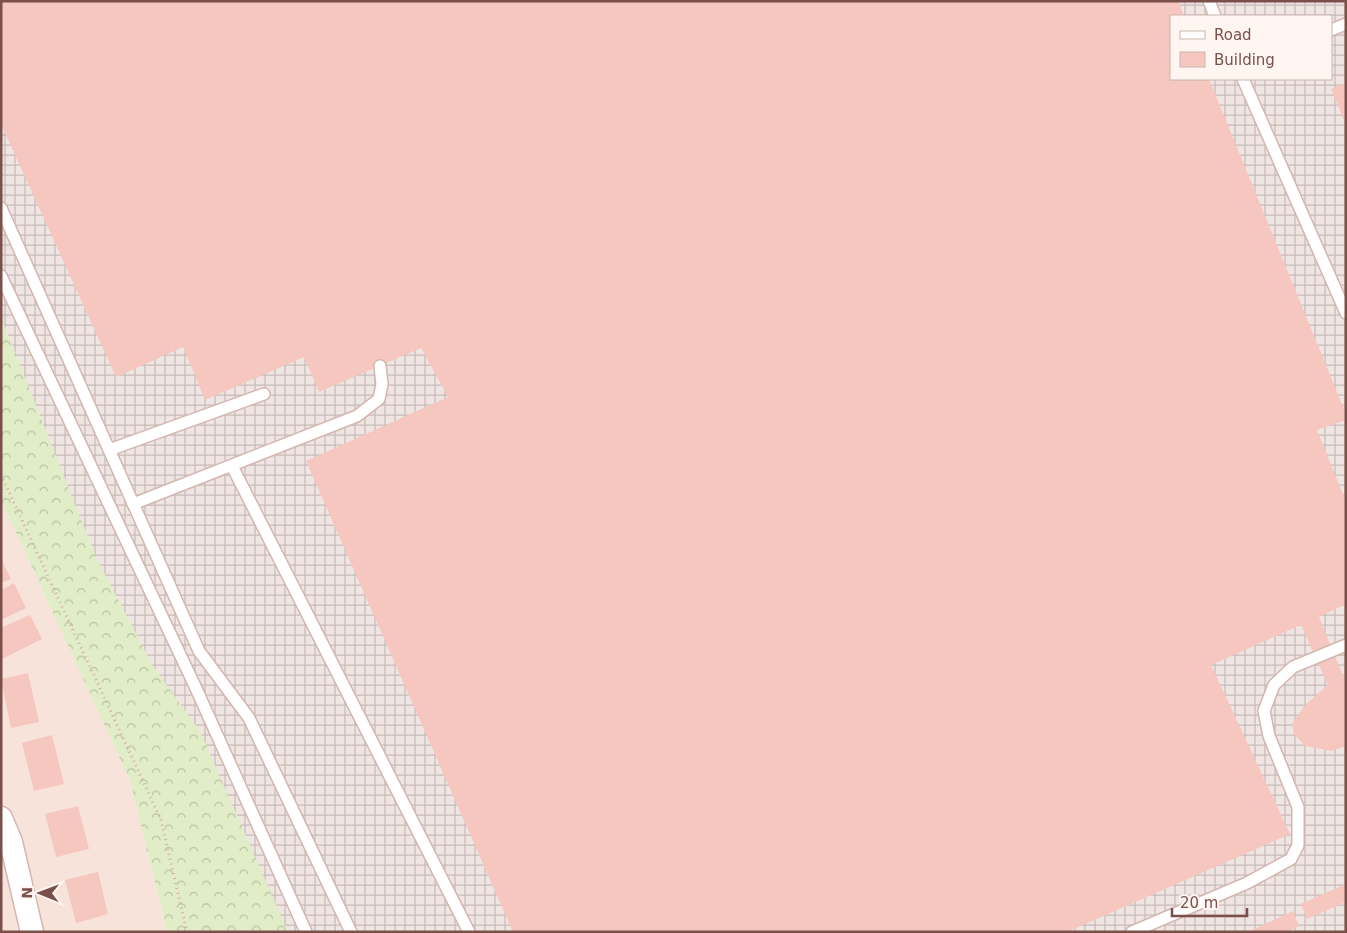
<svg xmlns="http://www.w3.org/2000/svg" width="1347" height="933" font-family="'DejaVu Sans',sans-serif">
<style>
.residential{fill:#f8e3da}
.industrial{fill:url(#industrial-grid);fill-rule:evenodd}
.forest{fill:url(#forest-crowns)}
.building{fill:#f5c7bf}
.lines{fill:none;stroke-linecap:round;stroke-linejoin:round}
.lane-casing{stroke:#d4b6b0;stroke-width:14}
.street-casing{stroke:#d4b6b0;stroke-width:25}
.path{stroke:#dba9a1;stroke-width:3;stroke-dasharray:1 4;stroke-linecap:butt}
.lane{stroke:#fff;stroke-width:11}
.street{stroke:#fff;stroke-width:22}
</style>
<defs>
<pattern id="industrial-grid" width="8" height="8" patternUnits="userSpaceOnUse" patternTransform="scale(1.25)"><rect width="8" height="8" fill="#efe5e2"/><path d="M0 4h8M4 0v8" fill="none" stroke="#c7bcb9"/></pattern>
<pattern id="forest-crowns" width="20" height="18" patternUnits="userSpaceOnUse" patternTransform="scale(1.25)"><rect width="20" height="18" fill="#e0edc6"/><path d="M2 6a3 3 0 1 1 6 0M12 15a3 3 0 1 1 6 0" fill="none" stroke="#bbc2a3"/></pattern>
</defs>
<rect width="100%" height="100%" fill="#fef1e9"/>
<polygon class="residential" points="1,500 130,781 167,932 1,932"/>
<path class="industrial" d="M1 1H1346V932H194L1 458ZM1171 16H1331V79H1171Z"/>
<polygon class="forest" points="1,317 96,557 153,666 200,731 288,932 167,932 130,781 1,500"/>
<g class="building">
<polygon points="1,1 1178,1 1184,16 1171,16 1171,79 1209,79 1346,414 1346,420 1317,430 1346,502 1346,604 1319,617 1344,678 1346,677 1346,746 1332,751 1305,746 1294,734 1292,724 1305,705 1328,685 1301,625 1211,665 1290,834 1067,932 513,932 306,461 448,397 421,348 319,392 304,357 205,400 183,347 116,377 1,124"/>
<polygon points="1346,83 1346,125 1331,89"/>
<polygon points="1,559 11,579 1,583"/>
<polygon points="14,583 26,608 1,620 1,590"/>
<polygon points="30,615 42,639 2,659 1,628"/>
<polygon points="28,673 39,722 11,728 1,679"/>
<polygon points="52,735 64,784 34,791 22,743"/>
<polygon points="78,806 89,849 56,857 45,814"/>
<polygon points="98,872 108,914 76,923 65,880"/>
<polygon points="1346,884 1346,902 1307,919 1301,904"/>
<polygon points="1293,911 1299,926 1286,932 1248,932"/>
</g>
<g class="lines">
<g class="lane-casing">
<g id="lane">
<polyline points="1209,1 1215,16"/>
<polyline points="1331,30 1346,24"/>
<polyline points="1243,79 1346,313"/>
<polyline points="1,208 199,651 249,718 351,932"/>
<polyline points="1,276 194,684 306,932"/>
<polyline points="109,450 264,394"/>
<polyline points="232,466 469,932"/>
<polyline points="133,504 357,416 379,399 382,384 380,366"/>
<polyline points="1132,932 1247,883 1291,859 1298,845 1298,807 1269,736 1264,711 1274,685 1293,667 1346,645"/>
</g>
</g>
<g class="street-casing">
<polyline id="street" points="1,818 11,842 32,932"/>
</g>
<polyline class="path" points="1,475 161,820 187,932"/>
<use href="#lane" class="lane"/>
<use href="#street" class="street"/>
</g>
<rect width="1347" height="933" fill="none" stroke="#7b4f4a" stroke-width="5"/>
<rect x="1170" y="15" width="162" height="65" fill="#fff6f1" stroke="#cab3ae"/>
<rect x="1180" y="31" width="25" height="8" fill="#ffffff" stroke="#cab3ae"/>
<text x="1214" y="40" font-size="15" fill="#7b4f4a">Road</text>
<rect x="1180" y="52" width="25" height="15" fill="#f5c7bf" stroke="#cab3ae"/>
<text x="1214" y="65" font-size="15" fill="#7b4f4a">Building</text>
<g transform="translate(40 893) rotate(271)" stroke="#fff6f1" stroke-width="4" paint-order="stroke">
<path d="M0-4L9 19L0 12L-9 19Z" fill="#7b4f4a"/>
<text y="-8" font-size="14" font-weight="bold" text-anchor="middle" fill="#7b4f4a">N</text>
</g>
<path d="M1172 908v8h75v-8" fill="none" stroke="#7b4f4a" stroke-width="2.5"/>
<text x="1180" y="908" font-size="15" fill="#7b4f4a" stroke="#fff6f1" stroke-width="4" paint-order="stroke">20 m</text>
</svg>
